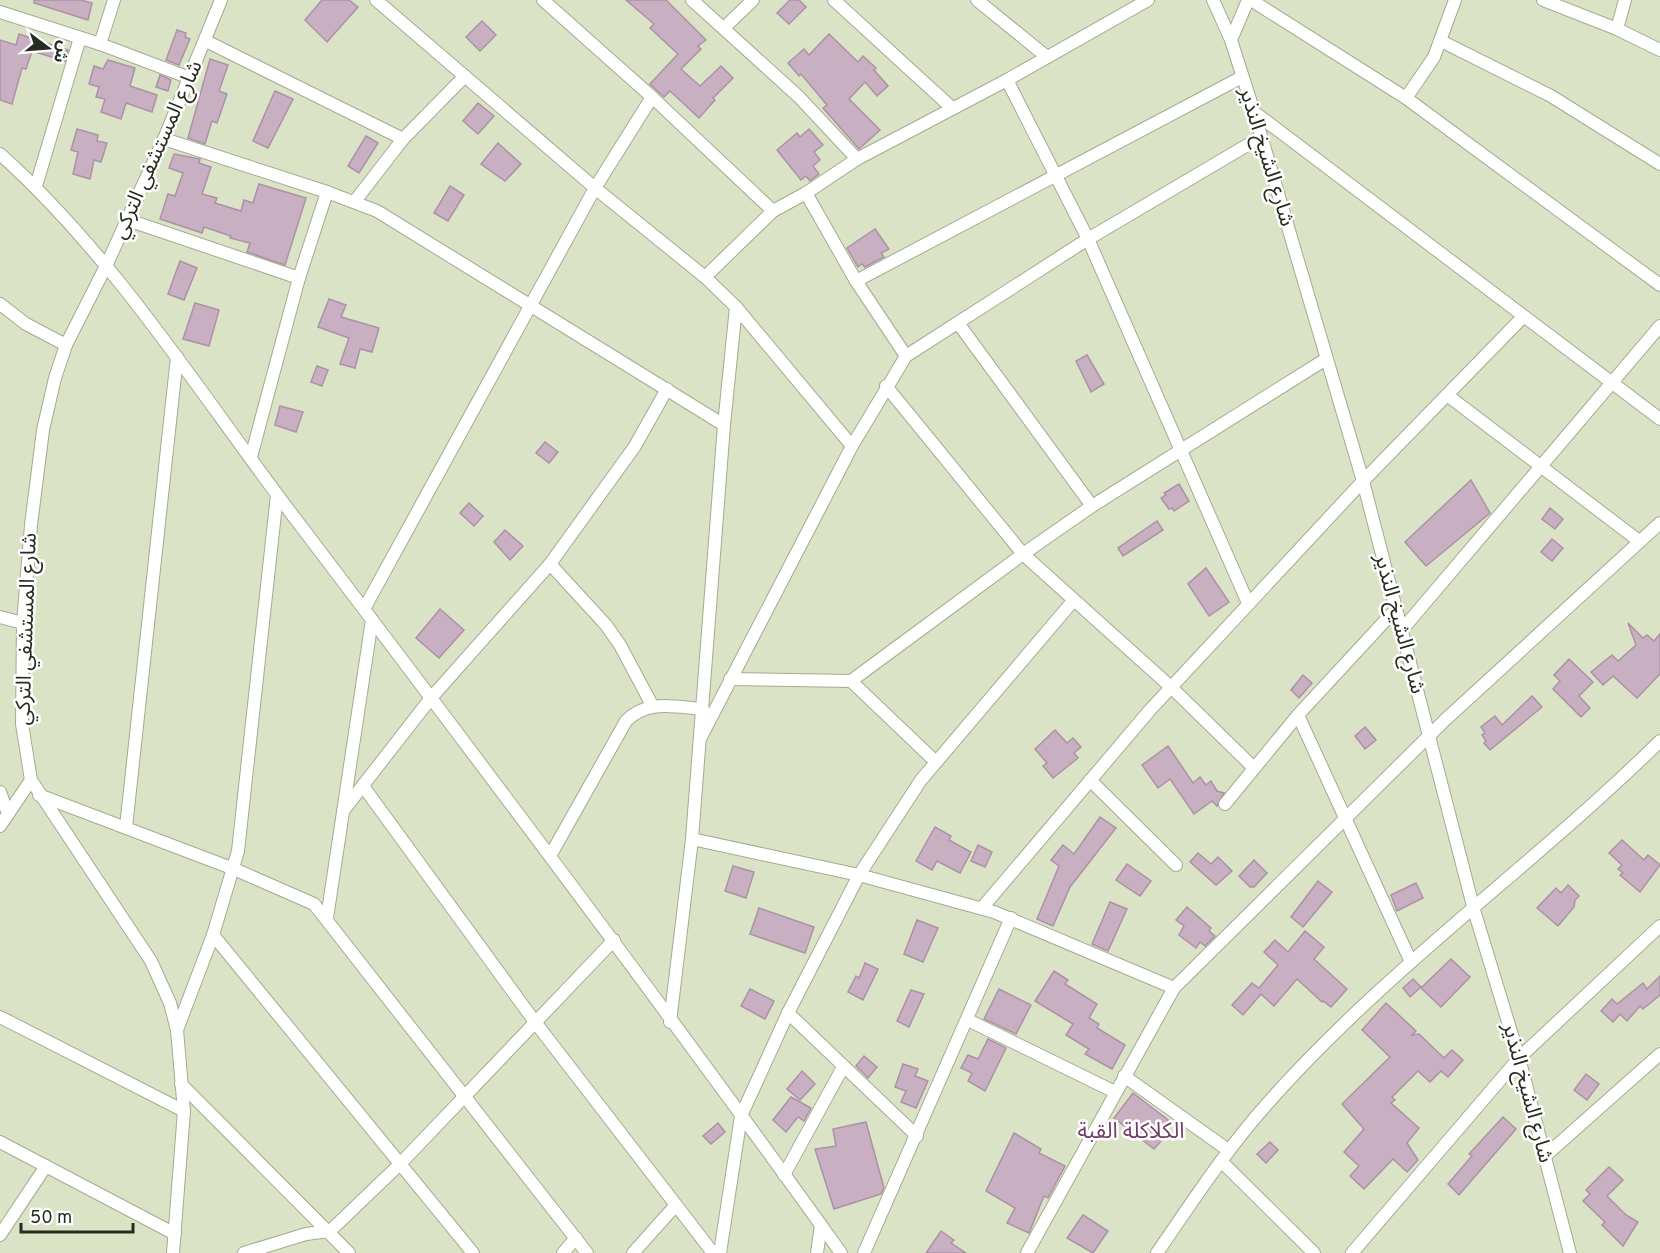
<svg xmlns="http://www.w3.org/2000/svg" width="1660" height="1253" font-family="Overpass,'Noto Sans Arabic',sans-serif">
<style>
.building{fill:#c9afc2;stroke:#ab92a5;stroke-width:1.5}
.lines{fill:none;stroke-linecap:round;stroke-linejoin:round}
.street-casing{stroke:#a4ab90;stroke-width:14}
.street{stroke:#fff;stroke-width:12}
.labels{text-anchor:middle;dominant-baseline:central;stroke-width:5;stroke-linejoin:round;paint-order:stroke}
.street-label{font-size:21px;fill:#282b20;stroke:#fff}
.neighbourhood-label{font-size:22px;fill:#753c6a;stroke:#fff}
</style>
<rect width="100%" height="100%" fill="#dbe3c6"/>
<g class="building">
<polygon points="34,0 81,0 92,3 88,20 34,3"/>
<polygon points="322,0 349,0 358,7 327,42 305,20"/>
<polygon points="626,0 666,0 706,40 698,46 701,49 681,69 700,86 721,66 733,78 713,98 715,100 699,118 670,91 664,97 650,84 678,54 650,28 654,24"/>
<polygon points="790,0 799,0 806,7 789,24 777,13"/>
<polygon points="482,21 496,35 480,51 466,37"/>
<polygon points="177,30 186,33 185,37 190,39 179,65 166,60"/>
<polygon points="19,34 68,50 65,61 32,51 26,69 22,68 12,104 0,100 0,40 16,45"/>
<polygon points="829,34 858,62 863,56 876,68 874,70 888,86 877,96 865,82 849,99 880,130 859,149 823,108 827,105 801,74 799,76 788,63 804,49 809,55"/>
<polygon points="210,59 228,65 219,91 227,94 217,123 212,121 205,144 188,138"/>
<polygon points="108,60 135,68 130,86 157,95 152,112 126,103 121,119 101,112 105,99 96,97 99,87 89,84 94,66 103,69"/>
<polygon points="160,75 171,80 168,91 156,87"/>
<polygon points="275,91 293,99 268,148 253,141"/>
<polygon points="478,103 494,116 478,134 463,121"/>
<polygon points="77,129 98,135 97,141 107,143 101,162 94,160 90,179 73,174 78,152 71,150"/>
<polygon points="809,129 823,145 814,152 820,160 813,166 819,174 810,181 806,176 801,180 777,150 797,133 800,137"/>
<polygon points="366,136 378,143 359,173 348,166"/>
<polygon points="498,143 521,164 505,181 481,164"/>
<polygon points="174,154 200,159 199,163 211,167 202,194 217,198 215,203 241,211 244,200 253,203 259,184 306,198 285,265 247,252 250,243 230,238 231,236 204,227 202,233 160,219 168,194 175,196 183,173 169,168"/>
<polygon points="450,186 464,195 448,221 434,213"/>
<polygon points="875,229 889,249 881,253 884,257 865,267 862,264 858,267 847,248"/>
<polygon points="180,261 197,268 184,300 168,294"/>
<polygon points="329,299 346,305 341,317 379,328 372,352 360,349 355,368 340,364 349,338 318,327"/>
<polygon points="195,303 219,310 209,346 183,339"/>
<polygon points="1087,355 1104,384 1091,392 1076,361"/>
<polygon points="317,366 328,370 322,386 311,382"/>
<polygon points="280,406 303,412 296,432 275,425"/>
<polygon points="545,442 558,452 549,463 536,453"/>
<polygon points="1471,480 1490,513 1426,566 1405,542"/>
<polygon points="1179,484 1189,501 1174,511 1172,508 1169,509 1161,498 1166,495 1164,493"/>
<polygon points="469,503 483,516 474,526 460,513"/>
<polygon points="1550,508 1563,519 1555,529 1542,519"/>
<polygon points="1157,521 1163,530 1123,556 1118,548"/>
<polygon points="505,530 523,546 510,560 494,542"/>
<polygon points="1552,539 1563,548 1552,561 1541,552"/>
<polygon points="1206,568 1229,602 1209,616 1188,584"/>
<polygon points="440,609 464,630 439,658 416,638"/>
<polygon points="1628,623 1643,638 1647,635 1654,641 1660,634 1660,674 1637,698 1613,676 1603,685 1591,672 1612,655 1618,661 1636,645"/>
<polygon points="1569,659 1593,682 1579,696 1590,708 1581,717 1553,689 1560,681 1554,675"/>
<polygon points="1303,675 1312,683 1299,698 1291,690"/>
<polygon points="1532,696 1542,707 1490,750 1484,743 1486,741 1482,735 1485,733 1481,727 1495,716 1502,725"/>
<polygon points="1365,727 1376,740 1365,749 1355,736"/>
<polygon points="1055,730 1067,743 1073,738 1081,747 1074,753 1078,758 1053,778 1043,766 1047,763 1035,749"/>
<polygon points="1168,746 1193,783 1200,777 1206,785 1211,781 1217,791 1224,793 1217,806 1212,801 1194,814 1170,779 1158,788 1142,765"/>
<polygon points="1100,817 1116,828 1070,887 1053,926 1037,919 1059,866 1051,860 1063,845 1074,854"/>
<polygon points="935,827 951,836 949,840 971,852 960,873 937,861 932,870 916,861"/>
<polygon points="1622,840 1644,860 1648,855 1660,865 1640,892 1620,875 1623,873 1618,869 1622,865 1609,853"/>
<polygon points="978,845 992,852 985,867 971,861"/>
<polygon points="1198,853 1211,864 1218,857 1232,871 1216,885 1190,862"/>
<polygon points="1254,860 1267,873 1254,887 1250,887 1239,876"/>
<polygon points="1127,864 1151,881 1140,896 1116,880"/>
<polygon points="733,866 754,872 746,898 725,891"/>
<polygon points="1318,881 1332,892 1303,927 1291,917"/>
<polygon points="1416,883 1423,898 1397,911 1391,895"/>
<polygon points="1568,885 1579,896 1575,900 1574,907 1558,926 1537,908 1556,888 1561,893"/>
<polygon points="1110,902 1127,909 1108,951 1092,944"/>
<polygon points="1187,907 1211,928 1209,931 1215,936 1205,946 1200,942 1196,948 1179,935 1184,926 1176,920"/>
<polygon points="759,908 814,927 805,953 750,934"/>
<polygon points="917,920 938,928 923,962 904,954"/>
<polygon points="1305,931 1324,947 1314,959 1347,989 1331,1007 1323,1001 1322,1002 1297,979 1274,1006 1261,994 1243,1015 1232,1005 1252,983 1259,988 1278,965 1264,952 1275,940 1288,952"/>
<polygon points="1451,959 1470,977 1441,1007 1421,988"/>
<polygon points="865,963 878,969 863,1000 848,992 856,976 859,978"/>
<polygon points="1054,971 1068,980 1065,984 1097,1004 1089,1018 1099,1024 1097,1028 1125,1045 1112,1069 1085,1054 1089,1049 1066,1035 1073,1024 1035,1001"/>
<polygon points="1660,976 1660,995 1643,1009 1640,1006 1627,1021 1620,1014 1613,1022 1601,1011 1612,999 1617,1004 1643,983 1647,989"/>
<polygon points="1413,979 1421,987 1410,997 1403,988"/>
<polygon points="750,989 774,1001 765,1019 741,1006"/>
<polygon points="999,989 1031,1005 1016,1034 984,1019"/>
<polygon points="911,990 924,994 909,1027 897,1021"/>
<polygon points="1386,1003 1416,1031 1412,1035 1419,1034 1444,1058 1452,1050 1463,1060 1448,1077 1441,1071 1430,1082 1418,1071 1392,1097 1395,1100 1391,1103 1419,1128 1407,1143 1418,1160 1407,1172 1393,1159 1364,1189 1350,1176 1359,1166 1344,1152 1364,1129 1342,1104 1390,1057 1362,1030"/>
<polygon points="988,1039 1006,1048 985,1091 968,1081 972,1073 961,1068 968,1055 978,1059"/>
<polygon points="864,1056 877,1067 868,1078 856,1066"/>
<polygon points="903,1064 918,1069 915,1076 928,1081 916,1108 901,1102 906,1091 895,1087"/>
<polygon points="802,1071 815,1084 800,1100 787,1089"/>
<polygon points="1586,1074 1599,1084 1587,1100 1574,1090"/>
<polygon points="1133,1093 1168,1120 1156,1136 1162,1140 1154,1149 1114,1118"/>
<polygon points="791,1097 811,1108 804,1121 798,1117 786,1132 773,1120"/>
<polygon points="1503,1117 1516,1129 1459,1195 1448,1184 1472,1156 1469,1154"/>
<polygon points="866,1122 884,1188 881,1194 834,1209 815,1149 836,1146 833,1129"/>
<polygon points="718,1123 725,1132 711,1144 703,1136"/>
<polygon points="1014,1133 1041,1149 1039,1153 1065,1166 1048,1198 1044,1196 1029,1233 1007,1223 1015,1208 986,1191"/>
<polygon points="1270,1142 1278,1150 1266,1163 1257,1154"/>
<polygon points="1609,1167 1623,1180 1607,1196 1626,1215 1638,1222 1623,1246 1602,1225 1605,1222 1583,1201 1590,1194 1586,1190"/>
<polygon points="1083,1215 1108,1231 1093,1253 1067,1238"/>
<polygon points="941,1231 954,1240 951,1243 966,1253 926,1253"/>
</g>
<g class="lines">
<g class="street-casing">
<g id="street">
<polyline points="376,0 595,188 705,277 736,307 852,446"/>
<polyline points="543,0 652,97 773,211"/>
<polyline points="692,0 799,97 857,159"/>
<polyline points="834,0 952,108"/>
<polyline points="977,0 1047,57"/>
<polyline points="1213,0 1231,40 1254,112 1363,481 1474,910 1519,1058 1570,1253"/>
<polyline points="1251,0 1406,98 1660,285"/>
<polyline points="1543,0 1617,29 1660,50"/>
<polyline points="0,12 100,44 190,78"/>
<polyline points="724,28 753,0"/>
<polyline points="1617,29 1625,0"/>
<polyline points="1231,40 1248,0"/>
<polyline points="206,41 403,139"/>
<polyline points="1441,41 1551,96 1660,164"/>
<polyline points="100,44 114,0"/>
<polyline points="1007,80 1088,239 1248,603"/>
<polyline points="1406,98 1434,57 1455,0"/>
<polyline points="1254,112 1660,419"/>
<polyline points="164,139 327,192 377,211 724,425"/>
<path d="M0 154C118 260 202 397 297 521 481 763 664 1006 841 1253"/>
<polyline points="36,186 80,38"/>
<polyline points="806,193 856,281 906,356"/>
<polyline points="355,201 403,139 465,76"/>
<polyline points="128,220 299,278"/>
<polyline points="705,277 773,211 806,193 857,159 1007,80 1148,0"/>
<polyline points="856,281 1242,77"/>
<polyline points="0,304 26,324 66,345"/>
<polyline points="958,323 1092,506"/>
<polyline points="886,386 1023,554 1172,688 1254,768"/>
<polyline points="1447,395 1639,541"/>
<polyline points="251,457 299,278 327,192"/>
<polyline points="550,564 606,625 620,645 652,705"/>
<polyline points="364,609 595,188 652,97"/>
<polyline points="0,617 23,623"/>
<polyline points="1401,631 1660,326"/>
<polyline points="730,679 851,681 936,762"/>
<polyline points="851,681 1023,554 1092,506 1326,359"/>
<polyline points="1298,715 1411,962"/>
<polyline points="701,737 852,446 906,356 1088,239 1261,137"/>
<polyline points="1090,780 1176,865"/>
<polyline points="363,786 535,1022 713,1253"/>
<polyline points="0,792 8,814"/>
<polyline points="39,795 234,869 314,904 587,1253"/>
<polyline points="1225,804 1298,715 1395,610"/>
<polyline points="343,811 431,698 550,564 635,446 667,389"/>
<polyline points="0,826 31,780"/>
<polyline points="126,827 177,357"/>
<polyline points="692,839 859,875 994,912 1174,988"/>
<path d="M550 856 626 721C648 699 675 707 703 709"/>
<polyline points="982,908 1150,710 1363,481 1523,317"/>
<polyline points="327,918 372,620"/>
<polyline points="213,935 473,1253"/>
<polyline points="788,1013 917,1136"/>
<polyline points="0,1017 184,1111"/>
<polyline points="968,1020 1115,1092"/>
<polyline points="670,1022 692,839 724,425 736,307"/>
<polyline points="177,1030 213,935 238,851 277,495"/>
<polyline points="1124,1076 1228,1150"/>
<polyline points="181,1084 349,1253"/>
<polyline points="0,1142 175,1234"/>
<polyline points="1545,1156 1660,1054"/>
<polyline points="1221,1161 1314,1253"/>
<polyline points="784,1175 843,1067"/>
<polyline points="0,1235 46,1166"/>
<polyline points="173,1253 184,1111 177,1030 170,1003 151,961 31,780 22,724 23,623 31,525 43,430 55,378 66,345 106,266 164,139 221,0"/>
<polyline points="244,1253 306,1234 330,1231 399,1165 614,940"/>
<polyline points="563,1253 576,1238"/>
<polyline points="633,1253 676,1205"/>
<polyline points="720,1253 741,1116 788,1013 859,875 921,780 1073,601"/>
<polyline points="817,1253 821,1225"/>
<polyline points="864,1253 1011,918"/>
<polyline points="1027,1253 1174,988 1445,720 1660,523"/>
<path d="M1157 1253C1192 1202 1226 1150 1267 1104 1385 970 1533 866 1660 741"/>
<polyline points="1352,1253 1519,1058 1660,926"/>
</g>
</g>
<use href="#street" class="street"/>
</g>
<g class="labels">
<g class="street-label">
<text transform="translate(158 150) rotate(-66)">شارع المستشفي التركي</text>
<text transform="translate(1266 157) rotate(73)">شارع الشيخ النذير</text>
<text transform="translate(1399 624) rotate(75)">شارع الشيخ النذير</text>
<text transform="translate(27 629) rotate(-88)">شارع المستشفي التركي</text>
<text transform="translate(1527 1093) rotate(75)">شارع الشيخ النذير</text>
</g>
<g class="neighbourhood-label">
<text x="1131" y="1132">الكلاكلة القبة</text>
</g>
</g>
<g transform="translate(48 48) rotate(106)" stroke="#ffffff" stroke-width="4.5" paint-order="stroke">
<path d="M0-4.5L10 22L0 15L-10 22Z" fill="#282b20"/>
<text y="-9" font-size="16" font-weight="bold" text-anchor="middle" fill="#282b20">ش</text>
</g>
<path d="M21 1223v9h112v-9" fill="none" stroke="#282b20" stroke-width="3"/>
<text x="30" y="1223" font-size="18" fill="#282b20" stroke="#ffffff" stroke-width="4.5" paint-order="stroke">50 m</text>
</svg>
